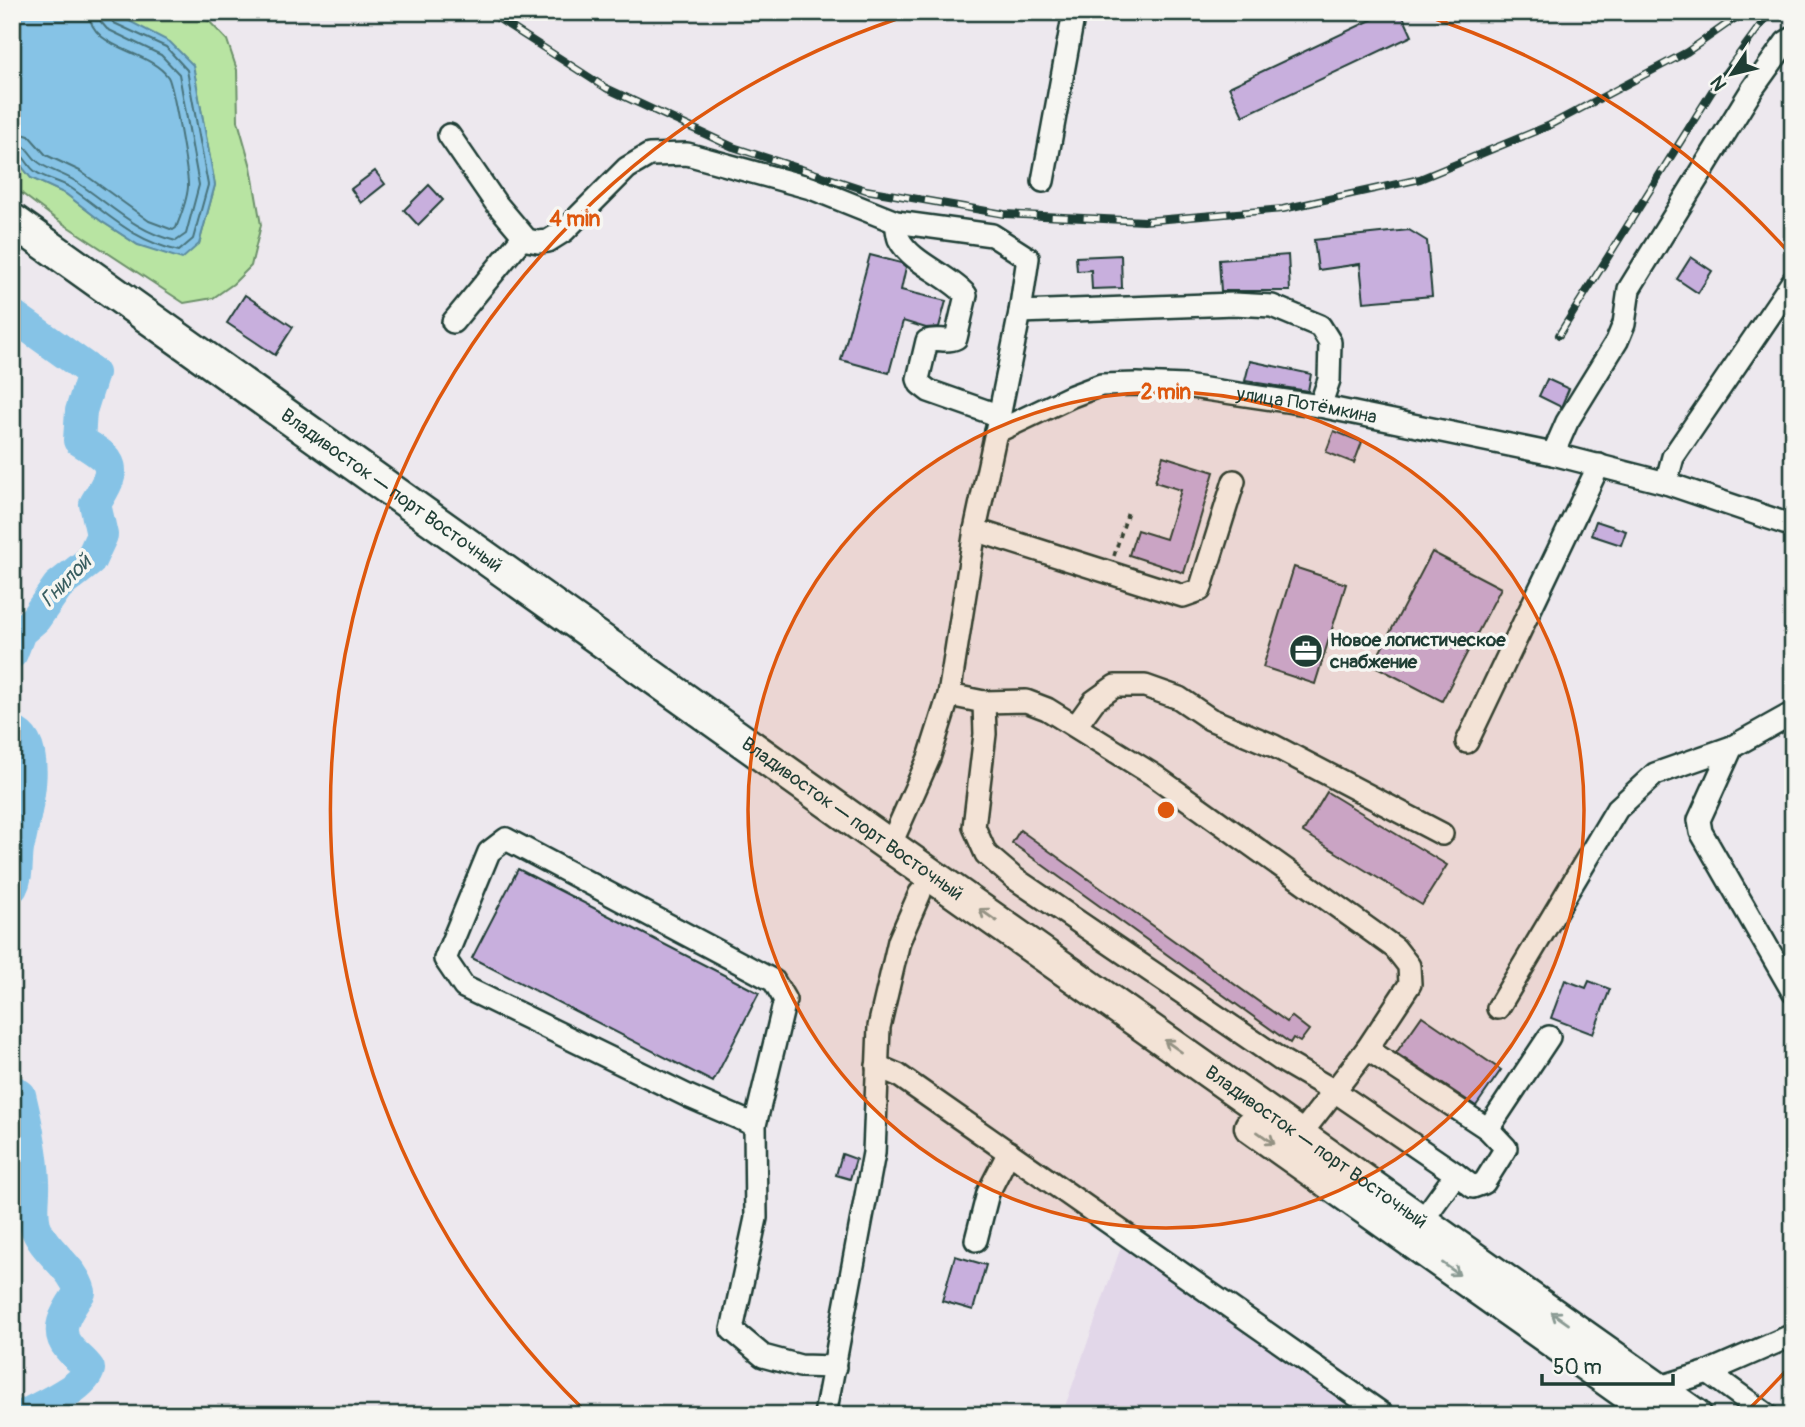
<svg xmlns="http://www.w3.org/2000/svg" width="1805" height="1427" font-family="Pangolin,sans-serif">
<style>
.built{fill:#e2d7e9}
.green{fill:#b8e4a2;stroke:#6c906b;stroke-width:2}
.water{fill:#86c3e6;stroke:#5d8d9f;stroke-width:2}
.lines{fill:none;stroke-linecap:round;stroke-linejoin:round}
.shore{stroke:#48737b;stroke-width:2}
.river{stroke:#86c3e6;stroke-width:32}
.building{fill:#c8afdd;stroke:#1f3d34;stroke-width:2}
.minor-casing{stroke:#1f3d34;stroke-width:26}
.highway-casing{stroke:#1f3d34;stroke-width:37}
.path{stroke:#1f3d34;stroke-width:3.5;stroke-dasharray:5 5;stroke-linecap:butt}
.minor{stroke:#f6f6f2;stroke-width:21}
.highway{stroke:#f6f6f2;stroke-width:32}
.rail-casing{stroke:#1f3d34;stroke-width:8}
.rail{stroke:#f6f6f2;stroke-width:5;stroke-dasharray:16;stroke-linecap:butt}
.oneway{stroke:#8a9a93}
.ring{fill:none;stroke:#de580e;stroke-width:3.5}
.labels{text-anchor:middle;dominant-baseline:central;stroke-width:7;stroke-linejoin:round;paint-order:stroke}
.street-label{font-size:19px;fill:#1f3d34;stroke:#f6f6f2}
.poi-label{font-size:19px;font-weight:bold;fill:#1f3d34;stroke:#f6f6f2;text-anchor:start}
.water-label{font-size:21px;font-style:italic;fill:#395e60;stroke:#f6f6f2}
.centre{fill:#de580e;stroke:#f6f6f2;stroke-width:3.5}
.ring-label{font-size:21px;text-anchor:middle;font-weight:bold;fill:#de580e;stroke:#f6f6f2;stroke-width:7;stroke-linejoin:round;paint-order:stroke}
</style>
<rect width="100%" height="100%" fill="#ede8ee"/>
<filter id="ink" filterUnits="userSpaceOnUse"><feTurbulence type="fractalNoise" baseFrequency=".0143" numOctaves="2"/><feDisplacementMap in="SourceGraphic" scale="14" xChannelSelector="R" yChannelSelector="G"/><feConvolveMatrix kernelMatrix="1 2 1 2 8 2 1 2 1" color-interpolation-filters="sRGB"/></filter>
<g filter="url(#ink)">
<polygon class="built" points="1121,1247 1370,1415 1062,1415"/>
<polygon class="green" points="112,12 190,12 209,21 227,40 237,70 238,121 251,167 261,225 251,266 233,284 213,298 184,303 53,217 12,186 12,154 31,178 66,194 101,221 138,245 199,244 215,185 193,66"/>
<polygon class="water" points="12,12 112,12 170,42 193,65 215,185 199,244 182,259 138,245 101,221 66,194 31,178 12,154"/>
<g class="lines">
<g class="shore">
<path d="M12 131 29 136 46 155 80 171 149 221 173 230 176 228C181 215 187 201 188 187 189 176 173 85 168 77 148 49 90 50 89 12"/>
<path d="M12 142C29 143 29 157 41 164 51 171 64 174 75 181 109 203 135 232 176 241L186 234 199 185 179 74 161 55 107 29 101 22 100 12"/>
<path d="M12 151C25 152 26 166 36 172 46 179 60 181 71 188 109 214 131 240 179 251L193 239 208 185 187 70 166 47 114 23 109 18 108 12"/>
</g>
<g class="river">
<path d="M12 315 93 373 81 411 79 440C116 463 118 466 95 504L102 535 90 561 58 586 35 619 20 632 12 653"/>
<path d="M12 732C47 744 23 823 18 849 16 862 18 876 12 887"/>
<path d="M12 1090 20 1095C26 1120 33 1155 34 1181 35 1196 31 1210 35 1225 43 1252 73 1265 80 1292 69 1309 52 1329 69 1348 75 1356 83 1360 89 1369 85 1387 42 1406 25 1415"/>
</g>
</g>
<g class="building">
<polygon points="1388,12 1401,12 1412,36 1243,116 1229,87"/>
<polygon points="375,171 385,184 361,203 351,189"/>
<polygon points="429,185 443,200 418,225 404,210"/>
<polygon points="1409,230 1427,241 1432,296 1364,302 1360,264 1318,270 1314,240"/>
<polygon points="870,255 901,263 906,267 901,290 946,301 939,327 926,328 903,321 889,373 841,360"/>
<polygon points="1121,255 1122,288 1092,289 1091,270 1077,271 1076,257"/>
<polygon points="1288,255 1290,291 1221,291 1219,260"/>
<polygon points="1691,257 1712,271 1698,293 1677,279"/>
<polygon points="245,295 293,327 275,355 227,323"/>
<polygon points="1250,361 1311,374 1308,391 1245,381"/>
<polygon points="1547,379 1569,389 1561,407 1539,396"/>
<polygon points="1334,431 1362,442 1354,463 1326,452"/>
<polygon points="1163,456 1214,472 1184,573 1129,555 1137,530 1166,539 1181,490 1155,482"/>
<polygon points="1596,521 1626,531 1621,545 1591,535"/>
<polygon points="1432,552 1501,588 1442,701 1373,665"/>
<polygon points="1294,567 1346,584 1315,684 1263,667"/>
<polygon points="1327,792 1447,865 1422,905 1303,832"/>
<polygon points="1020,830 1287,1022 1291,1016 1309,1030 1300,1042 1293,1038 1290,1043 1012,843"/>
<polygon points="518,869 759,993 713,1082 472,958"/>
<polygon points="1565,980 1586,988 1589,981 1610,989 1593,1034 1551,1018"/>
<polygon points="1422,1016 1501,1070 1476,1106 1396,1053"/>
<polygon points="842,1154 856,1159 850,1179 836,1175"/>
<polygon points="955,1256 986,1265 973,1310 942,1301"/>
</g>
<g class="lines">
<g class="minor-casing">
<g id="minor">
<polyline points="449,135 495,202 527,240 538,242 548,241 564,231 627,168 649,155 687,154 811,188 896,222 992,235 1028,258 1020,312 996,432"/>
<polyline points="1043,181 1074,12"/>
<path d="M896 222C897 227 897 234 899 239 911 263 949 275 966 295L956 338C947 343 937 337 927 341L918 379 920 384 929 391 1000 416"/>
<polyline points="1020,312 1234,304 1272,306 1320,326 1330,342 1329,380 1320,406"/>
<polyline points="453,322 523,237"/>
<polyline points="1553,454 1567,422 1617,341 1624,324 1629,289 1753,88 1786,42 1793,38"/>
<polyline points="1666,483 1673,457 1793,281"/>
<polyline points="975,530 1183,596 1200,590 1234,481"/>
<polyline points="949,695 984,702 1026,701 1047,709 1155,776 1395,948 1409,966 1410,984 1367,1049 1300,1135"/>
<polyline points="984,702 985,734 974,827 986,854 1014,878 1281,1060 1336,1092 1456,1174"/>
<polyline points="1076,726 1094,701 1115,686 1145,686 1179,698 1210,719 1274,746 1442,834"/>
<polyline points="1467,742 1599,465"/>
<polyline points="1732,747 1699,820 1701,832 1793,992"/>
<path id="s1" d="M890 846 929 758 949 695 975 530 996 432 1072 396 1101 385 1137 384 1185 386 1320 406 1553 454 1666 483 1793 526"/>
<polyline points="1498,1008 1617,809 1655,774 1732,747 1793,713"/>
<polyline points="1367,1049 1488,1129 1506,1148 1484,1183 1473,1187 1456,1174 1422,1221"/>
<polyline points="877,1066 898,1075 1384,1415"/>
<polyline points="755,1125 690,1097 464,987 445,959 489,852 506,839 774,981 785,1000 755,1125 756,1218 732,1330 763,1356 800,1366 835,1367"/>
<polyline points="1488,1129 1549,1037"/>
<polyline points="976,1240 988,1193 1009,1152"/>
<polyline points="1708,1372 1767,1415"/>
<polyline points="1657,1388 1708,1372 1793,1335"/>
<polyline points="825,1415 874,1153 879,1027 899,941 920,893"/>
</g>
</g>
<g class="highway-casing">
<g id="highway">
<path id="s2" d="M12 220 890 846 1695 1415"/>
<polyline points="1251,1127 1657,1415"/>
</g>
</g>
<polyline class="path" points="1114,556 1128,512"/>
<use href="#minor" class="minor"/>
<use href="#highway" class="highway"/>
<g class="rail-casing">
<g id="rail">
<polyline points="488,12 606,88 733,147 866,190 1004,214 1144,221 1283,209 1420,179 1548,126 1687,52 1744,12"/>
<polyline points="1559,335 1714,88 1770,12"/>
</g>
</g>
<use href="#rail" class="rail"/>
</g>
<defs><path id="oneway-shaft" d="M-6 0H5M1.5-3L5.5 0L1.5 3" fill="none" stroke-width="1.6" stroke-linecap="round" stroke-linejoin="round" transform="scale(1.75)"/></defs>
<g class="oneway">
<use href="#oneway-shaft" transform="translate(988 915) rotate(-145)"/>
<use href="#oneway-shaft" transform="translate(1173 1046) rotate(-145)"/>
<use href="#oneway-shaft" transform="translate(1266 1138) rotate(35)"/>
<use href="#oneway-shaft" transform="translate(1451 1269) rotate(35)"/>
<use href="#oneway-shaft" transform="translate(1560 1318) rotate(-145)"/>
</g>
</g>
<circle cx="1166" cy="810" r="418" fill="#de580e" fill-opacity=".12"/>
<g class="ring">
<circle cx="1166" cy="810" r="418"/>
<path d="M1792 1364A836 836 0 0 1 1747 1411M585 1411A836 836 0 0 1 915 13M1417 13A836 836 0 0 1 1792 256"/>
</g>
<defs>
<g id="office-disc" transform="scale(1.75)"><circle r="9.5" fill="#1f3d34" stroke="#f6f6f2"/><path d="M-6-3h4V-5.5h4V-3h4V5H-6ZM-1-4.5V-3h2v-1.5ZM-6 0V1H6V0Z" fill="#fff"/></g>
</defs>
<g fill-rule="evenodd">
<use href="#office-disc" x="1306" y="651"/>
</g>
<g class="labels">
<g class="street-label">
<text stroke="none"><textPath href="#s1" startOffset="752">улица Потёмкина</textPath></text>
<text stroke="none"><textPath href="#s2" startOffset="466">Владивосток — порт Восточный</textPath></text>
<text stroke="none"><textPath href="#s2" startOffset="1032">Владивосток — порт Восточный</textPath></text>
<text stroke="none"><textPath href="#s2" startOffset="1600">Владивосток — порт Восточный</textPath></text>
</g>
<g class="poi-label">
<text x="1330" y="640">Новое логистическое<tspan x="1330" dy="22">снабжение</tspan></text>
</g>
<g class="water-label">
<text transform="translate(66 581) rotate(-46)">Гнилой</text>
</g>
</g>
<circle cx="1166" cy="810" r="10" class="centre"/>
<g class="ring-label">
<text x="575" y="226">4 min</text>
<text x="1166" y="399">2 min</text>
</g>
<rect width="1805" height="1427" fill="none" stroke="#f6f6f2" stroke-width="42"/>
<rect x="21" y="21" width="1763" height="1385" fill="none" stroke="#1f3d34" stroke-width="2.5" filter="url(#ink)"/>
<g transform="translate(1732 74) rotate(235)" stroke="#f6f6f2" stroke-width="5" paint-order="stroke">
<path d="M0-5L12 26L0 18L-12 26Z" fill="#1f3d34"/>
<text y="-10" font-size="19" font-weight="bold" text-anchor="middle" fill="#1f3d34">N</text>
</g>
<path d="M1542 1374v10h131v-10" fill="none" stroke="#1f3d34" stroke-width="3.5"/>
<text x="1553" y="1374" font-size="21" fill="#1f3d34" stroke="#f6f6f2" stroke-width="5" paint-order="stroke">50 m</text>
</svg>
